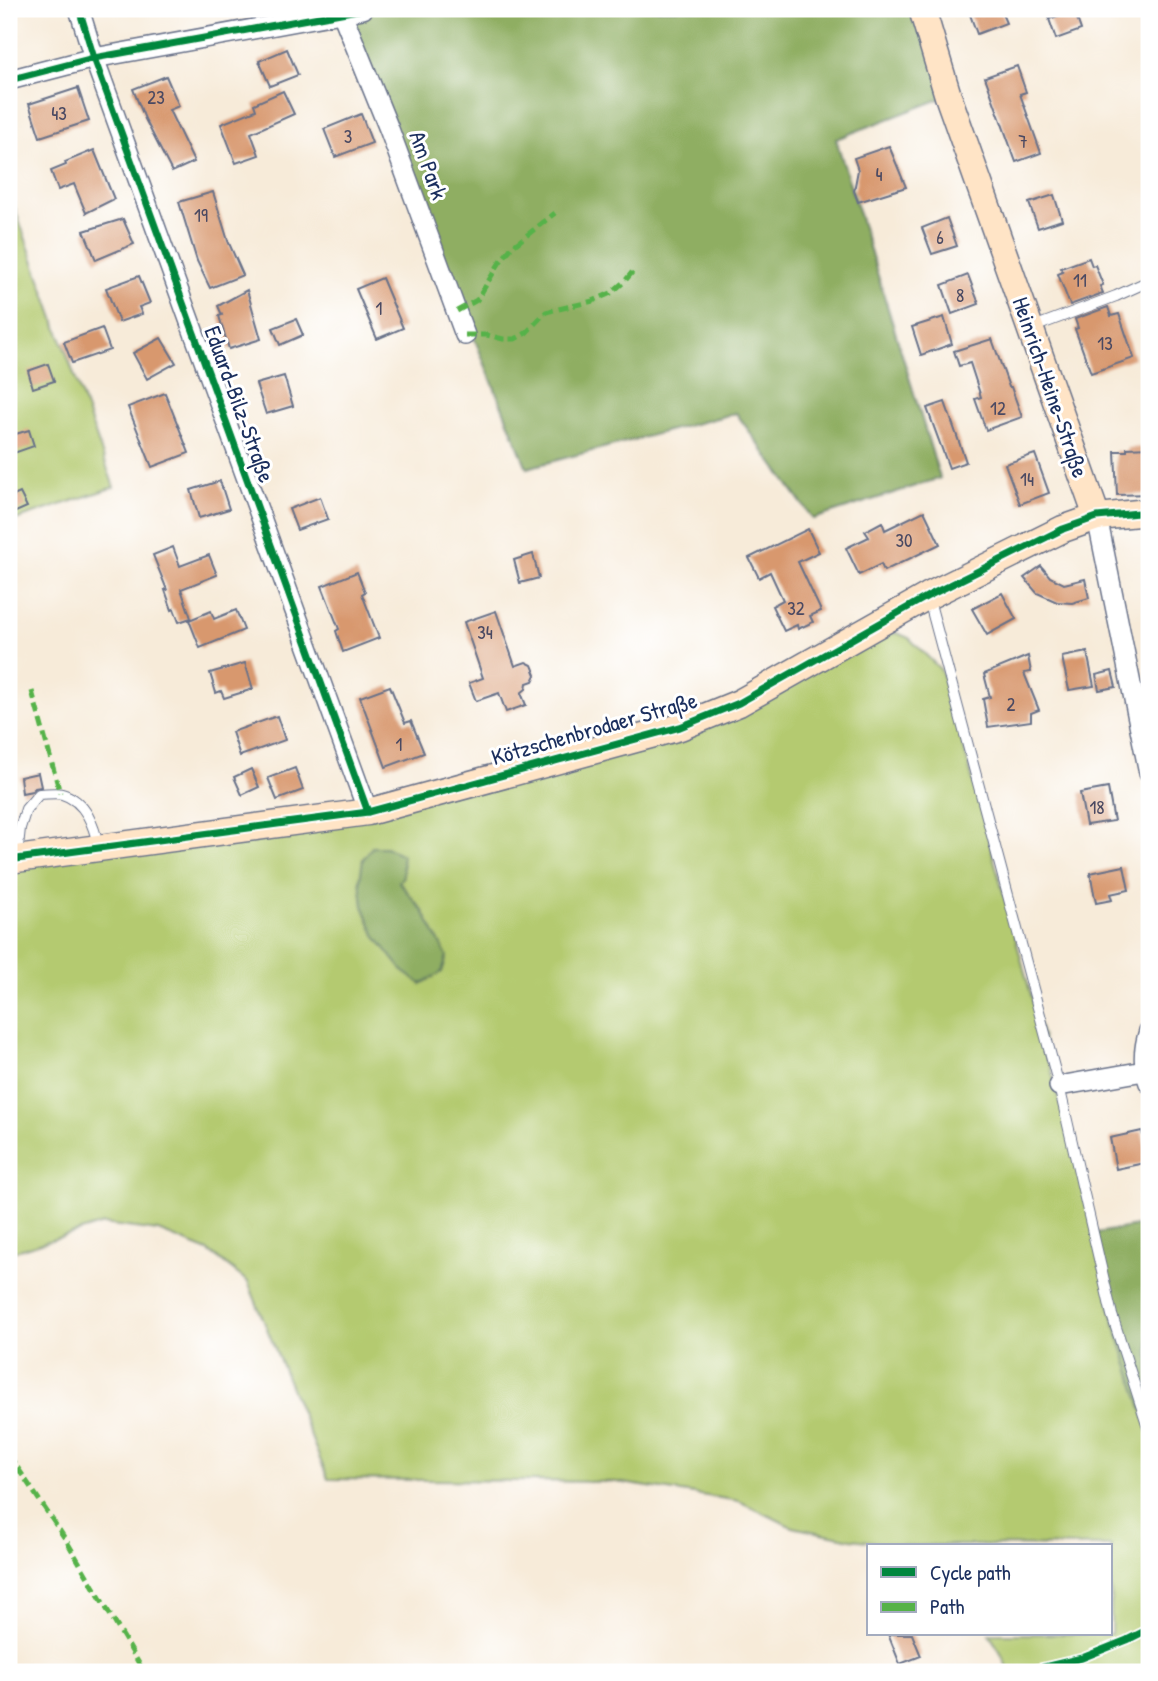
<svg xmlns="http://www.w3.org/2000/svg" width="1158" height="1681" font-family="'Patrick Hand',sans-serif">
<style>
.green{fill:#b4ca6f;stroke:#687c66;stroke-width:2;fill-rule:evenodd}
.forest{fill:#8fae62;stroke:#556e60;stroke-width:2}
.building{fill:#d8986e}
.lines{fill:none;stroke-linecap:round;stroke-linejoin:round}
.lane-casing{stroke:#687189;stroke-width:12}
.street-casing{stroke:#687189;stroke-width:22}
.secondary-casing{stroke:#687189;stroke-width:29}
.lane{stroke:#fff;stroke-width:10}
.street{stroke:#fff;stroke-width:19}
.secondary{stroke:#ffe4c6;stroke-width:26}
.quiet{stroke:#55b248;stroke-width:5;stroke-dasharray:10 5;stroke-linecap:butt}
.cycleway-casing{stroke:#fff;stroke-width:11}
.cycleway{stroke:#00873e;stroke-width:7}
.labels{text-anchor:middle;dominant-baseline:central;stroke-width:6;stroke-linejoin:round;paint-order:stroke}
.number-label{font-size:19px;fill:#4a4962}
.street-label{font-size:23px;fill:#1b2f5e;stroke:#fff}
</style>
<rect width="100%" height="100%" fill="#fff"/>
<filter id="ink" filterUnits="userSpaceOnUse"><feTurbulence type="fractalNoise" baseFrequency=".0143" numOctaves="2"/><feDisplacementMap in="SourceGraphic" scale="14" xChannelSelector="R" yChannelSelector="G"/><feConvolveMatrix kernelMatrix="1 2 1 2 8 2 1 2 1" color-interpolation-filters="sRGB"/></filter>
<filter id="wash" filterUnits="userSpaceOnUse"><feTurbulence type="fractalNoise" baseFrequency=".00686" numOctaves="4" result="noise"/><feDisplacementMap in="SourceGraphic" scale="28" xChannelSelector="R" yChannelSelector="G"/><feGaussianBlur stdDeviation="1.57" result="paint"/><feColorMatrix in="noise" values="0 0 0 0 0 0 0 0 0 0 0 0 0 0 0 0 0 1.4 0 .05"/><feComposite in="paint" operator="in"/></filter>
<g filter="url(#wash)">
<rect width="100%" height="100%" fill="#f7ebd9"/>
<g class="green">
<polygon points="9,192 114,487 9,522"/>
<path d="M897 633 909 638 941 670 955 715 1149 1430V1623L1148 1624 1149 1634V1672H1009L1000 1651 989 1634H1111V1546L932 1545 911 1546 851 1539 792 1527 739 1501 616 1482 328 1479 248 1282 208 1251 158 1231 103 1224 9 1253V868L593 757 885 634ZM363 859 399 882 423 911Z"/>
</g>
<g class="forest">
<polygon points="341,9 922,9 948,96 836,139 940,478 813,519 736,413 527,468"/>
<polygon points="372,847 386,847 402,855 403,876 399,882 423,911 447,956 442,972 421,984 403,971 376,937 363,906 360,880 363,859"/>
<polygon points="1149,1224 1149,1430 1112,1315 1096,1233"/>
</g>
<g id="blocks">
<g class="building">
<polygon points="968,9 1000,9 1006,23 977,34"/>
<polygon points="1074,10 1081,30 1056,39 1049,19"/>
<polygon points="287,49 298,75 270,86 259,61"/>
<polygon points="1017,66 1026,92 1020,94 1041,153 1016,162 985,77"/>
<polygon points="166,76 179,106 169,110 194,162 172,172 145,119 133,89"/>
<polygon points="78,88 89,121 40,137 29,104"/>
<polygon points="283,91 294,114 251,133 259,155 236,163 221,124 256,110 254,104"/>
<polygon points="361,114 372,143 335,157 324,129"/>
<polygon points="889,146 906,187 858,202 854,191 858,170 854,158"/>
<polygon points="94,150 114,199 86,213 74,184 58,190 51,171 66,165 65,162"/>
<polygon points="213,192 228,241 243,275 210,288 197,261 179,202"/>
<polygon points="1054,195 1062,220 1038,228 1029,203"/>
<polygon points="947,218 957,246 932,254 922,228"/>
<polygon points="123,219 134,244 96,260 84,231"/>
<polygon points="1089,258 1092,266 1095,265 1103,285 1100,286 1103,293 1070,305 1058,274 1063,272 1061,268"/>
<polygon points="968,275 979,304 952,314 942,285"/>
<polygon points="139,276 150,303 139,307 142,314 119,322 106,288"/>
<polygon points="382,278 403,328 377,339 356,289"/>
<polygon points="247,290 261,339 229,349 219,316 222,315 218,306"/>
<polygon points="1108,307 1111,316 1119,314 1134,358 1091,373 1075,329 1078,328 1075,319"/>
<polygon points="944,317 952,344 921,355 912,327"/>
<polygon points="296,319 303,335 280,345 273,328"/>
<polygon points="102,328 110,350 72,363 64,342"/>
<polygon points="161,338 176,363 147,379 133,353"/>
<polygon points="992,339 1009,387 1011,387 1022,417 986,430 975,399 981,397 970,363 959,366 954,351"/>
<polygon points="48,364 54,381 33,388 28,371"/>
<polygon points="284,376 293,406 266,414 256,384"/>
<polygon points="165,393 189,453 152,467 128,407"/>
<polygon points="945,402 966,462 949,468 927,408"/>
<polygon points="29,430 34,446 14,453 9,436"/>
<polygon points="1149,447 1149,494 1117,495 1115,451 1127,451 1127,448"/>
<polygon points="1035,454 1049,493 1020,504 1005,464"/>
<polygon points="220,481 229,509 199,518 191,490"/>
<polygon points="20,493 27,507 9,515 9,498"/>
<polygon points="320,497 328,519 297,530 289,509"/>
<polygon points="924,511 940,544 884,571 881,564 859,575 846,548 869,537 865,531 882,522 885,530"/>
<polygon points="808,529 819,552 798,562 821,611 810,616 813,622 798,629 797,625 784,631 772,606 783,600 770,572 759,578 749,558"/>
<polygon points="173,547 180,566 209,555 217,575 181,589 191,618 179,622 174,609 172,610 165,590 167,590 153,555"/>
<polygon points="533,554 539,578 520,583 514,560"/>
<polygon points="1041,566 1050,577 1064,584 1085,579 1089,598 1072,603 1057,602 1037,593 1024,578"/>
<polygon points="357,572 365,592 362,594 379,638 343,652 336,631 339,629 322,586"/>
<polygon points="1002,593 1016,619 987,635 972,609"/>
<polygon points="236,610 244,630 200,648 189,620 211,611 214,619"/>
<polygon points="496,611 515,666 526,662 532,665 536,675 533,681 527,683 526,689 521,693 526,705 506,712 499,693 476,701 469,683 483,678 464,622"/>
<polygon points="1087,652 1094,686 1069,690 1062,657"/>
<polygon points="1028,656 1031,672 1024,673 1039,710 1031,713 1031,721 988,727 983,699 990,697 984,674"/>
<polygon points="245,663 253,689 224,698 221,691 216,693 210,673"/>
<polygon points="1112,671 1116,687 1099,690 1096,675"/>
<polygon points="390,686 405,723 411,721 424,753 386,767 360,697"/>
<polygon points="277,716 285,740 240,756 232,732"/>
<polygon points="295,768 303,790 277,800 268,778"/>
<polygon points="251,769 259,787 242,795 234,777"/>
<polygon points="38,773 41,787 35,788 32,791 22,793 20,777"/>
<polygon points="1108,788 1114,821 1086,825 1080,793"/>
<polygon points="1124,866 1129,890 1110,894 1112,900 1096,903 1090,873"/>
<polygon points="1142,1131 1149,1162 1116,1169 1110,1138"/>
<polygon points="888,1634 912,1634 921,1656 900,1664"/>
</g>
</g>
</g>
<g filter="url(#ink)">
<use href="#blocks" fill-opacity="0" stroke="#687189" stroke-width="2"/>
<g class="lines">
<g class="lane-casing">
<g id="lane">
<polyline points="1031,328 1116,296 1149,281"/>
<polyline points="928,596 1059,1086 1112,1315 1149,1430"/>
<path d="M17 856 20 828 26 809 39 794C47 794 56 792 62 794 86 801 94 826 99 848"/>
</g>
</g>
<g class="street-casing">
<g id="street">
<polyline points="79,9 94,58 368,812"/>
<polyline points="342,13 389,129 465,335"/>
<polyline points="9,80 94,58 363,9"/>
<polyline points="1097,517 1149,773"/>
<path d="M1149 1031C1143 1049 1142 1065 1149 1083"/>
<polyline points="1059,1086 1144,1071"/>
</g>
</g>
<g class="secondary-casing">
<g id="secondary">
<polyline points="922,9 948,96 1097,517"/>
<polyline points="9,860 368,812 680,727 739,703 928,596 1063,529 1097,517 1149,512"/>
</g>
</g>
<use href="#lane" class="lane"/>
<use href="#street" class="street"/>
<use href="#secondary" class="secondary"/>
<g class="quiet">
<polyline points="457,311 477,300 500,262 512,247 555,213"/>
<polyline points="465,335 487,335 503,339 515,339 526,333 546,312 593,301 611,293 625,281 634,270"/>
<polyline points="32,691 60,793"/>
<polyline points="9,1455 66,1540 144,1672"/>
<polyline points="857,1667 859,1672"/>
</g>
<g class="cycleway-casing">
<g id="cycleway">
<polyline points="79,9 94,58 368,812"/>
<polyline points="9,80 94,58 363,9"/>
<polyline points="9,860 368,812 680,727 739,703 928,596 1063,529 1097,517 1149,512"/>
<polyline points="1023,1672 1082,1658 1127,1640 1149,1629"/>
</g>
</g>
<use href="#cycleway" class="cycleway"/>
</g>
</g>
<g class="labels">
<g class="number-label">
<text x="156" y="97">23</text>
<text x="59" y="113">43</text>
<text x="348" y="136">3</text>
<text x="1023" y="141">7</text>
<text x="879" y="174">4</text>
<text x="201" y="215">19</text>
<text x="940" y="237">6</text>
<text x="1080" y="280">11</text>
<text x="960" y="295">8</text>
<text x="379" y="308">1</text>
<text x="1105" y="343">13</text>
<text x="998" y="408">12</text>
<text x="1027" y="479">14</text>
<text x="904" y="540">30</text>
<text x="796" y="608">32</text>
<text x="485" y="632">34</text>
<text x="1011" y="704">2</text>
<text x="399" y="744">1</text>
<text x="1097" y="807">18</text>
</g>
<g class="street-label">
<text transform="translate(429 165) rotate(70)">Am Park</text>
<text transform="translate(1051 387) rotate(71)">Heinrich-Heine-Straße</text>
<text transform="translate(240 404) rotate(70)">Eduard-Bilz-Straße</text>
<text transform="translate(594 728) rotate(-16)">Kötzschenbrodaer Straße</text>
</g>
</g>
<rect width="1158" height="1681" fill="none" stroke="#fff" stroke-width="35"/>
<rect x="867" y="1544" width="245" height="91" fill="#ffffff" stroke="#a4acbf" stroke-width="2"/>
<rect x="881" y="1567" width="35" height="10" fill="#00873e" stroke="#a4acbf" stroke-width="2"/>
<text x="930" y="1580" font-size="21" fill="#1b2f5e">Cycle path</text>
<rect x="881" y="1602" width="35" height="10" fill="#55b248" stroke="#a4acbf" stroke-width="2"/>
<text x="930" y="1614" font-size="21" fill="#1b2f5e">Path</text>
</svg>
